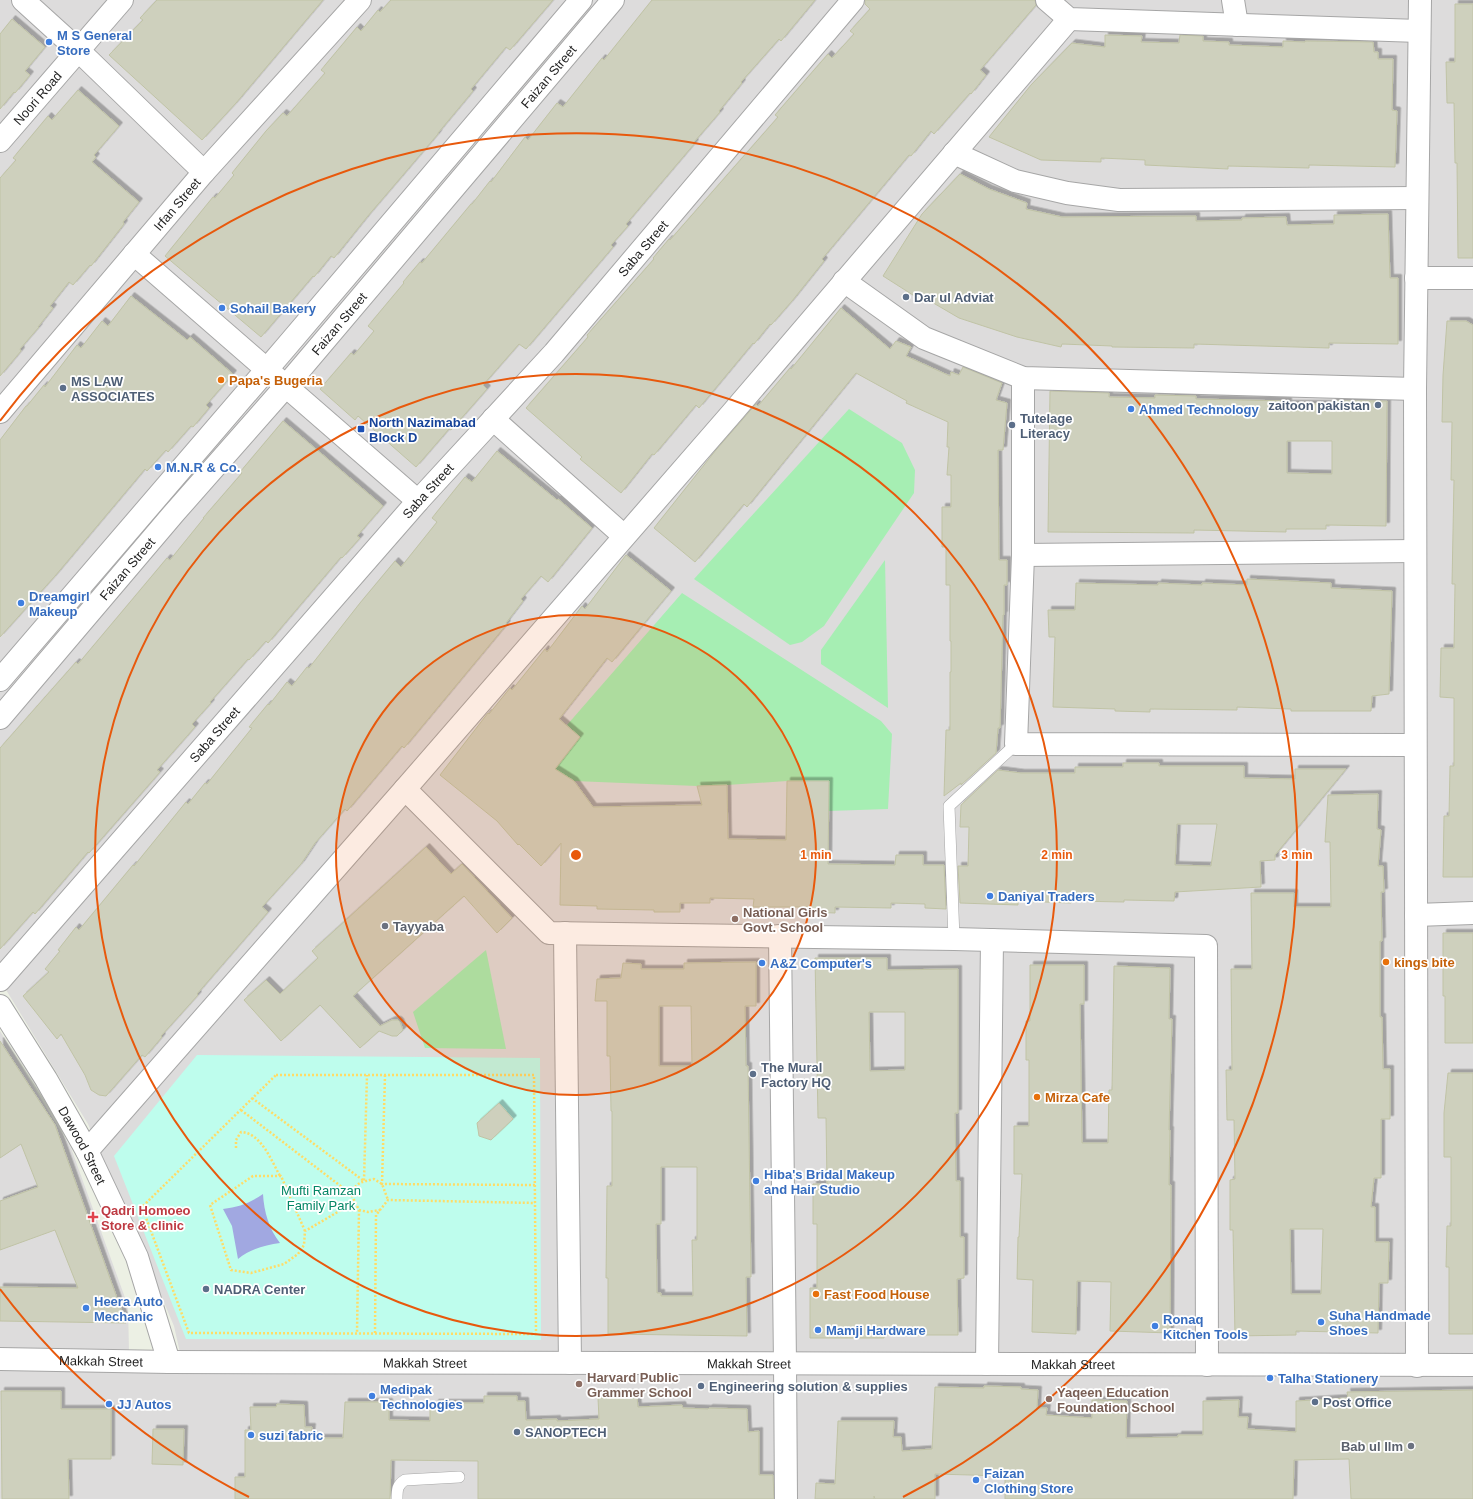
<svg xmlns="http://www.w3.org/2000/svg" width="1473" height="1499" font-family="Arial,sans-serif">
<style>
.residential{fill:#dddcdc}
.grass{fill:#a6eeb3}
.park{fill:#befded}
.water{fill:#a1a8e1}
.building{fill:#ced0bd;stroke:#c0c3a5;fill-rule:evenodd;filter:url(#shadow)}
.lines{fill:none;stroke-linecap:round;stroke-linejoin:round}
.service-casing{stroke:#a6a6a6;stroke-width:12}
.minor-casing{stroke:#a6a6a6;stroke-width:24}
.tertiary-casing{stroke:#a6a6a6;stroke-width:24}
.path{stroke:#ffdc66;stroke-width:2.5;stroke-dasharray:2 2;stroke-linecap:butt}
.service{stroke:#fff;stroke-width:11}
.minor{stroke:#fff;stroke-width:22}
.tertiary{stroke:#fff;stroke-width:22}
.ring{fill:none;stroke:#e8590c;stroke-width:2}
.shop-dot{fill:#3f7fe0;stroke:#fff;stroke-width:1.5}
.service-dot{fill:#5c6f8a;stroke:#fff;stroke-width:1.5}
.food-dot{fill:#e8710a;stroke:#fff;stroke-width:1.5}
.transit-dot{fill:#1a4fb4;stroke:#fff;stroke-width:1.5}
.education-dot{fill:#8d6e63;stroke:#fff;stroke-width:1.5}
.worship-dot{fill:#6b7280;stroke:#fff;stroke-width:1.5}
.health-dot{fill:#e0444e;stroke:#fff;stroke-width:1.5}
.labels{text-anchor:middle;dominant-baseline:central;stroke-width:3.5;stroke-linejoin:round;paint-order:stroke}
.shop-label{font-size:13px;font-weight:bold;fill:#366cbe;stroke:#fff;text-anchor:start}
.street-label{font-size:13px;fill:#1f1f1f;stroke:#fff}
.service-label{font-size:13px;font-weight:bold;fill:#4e5e75;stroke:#fff;text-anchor:start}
.food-label{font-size:13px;font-weight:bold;fill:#c56008;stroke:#fff;text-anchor:start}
.transit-label{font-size:13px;font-weight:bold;fill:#164399;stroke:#fff;text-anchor:start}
.education-label{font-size:13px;font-weight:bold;fill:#785e54;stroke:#fff;text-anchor:start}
.worship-label{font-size:13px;font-weight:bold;fill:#5b616d;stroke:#fff;text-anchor:start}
.park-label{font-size:13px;fill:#048665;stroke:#fff}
.health-label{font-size:13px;font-weight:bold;fill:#be3a42;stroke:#fff;text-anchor:start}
.centre{fill:#e8590c;stroke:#fff;stroke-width:2}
.ring-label{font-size:12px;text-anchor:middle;font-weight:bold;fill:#e8590c;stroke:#fff;stroke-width:3.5;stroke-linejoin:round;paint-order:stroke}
</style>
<defs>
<filter id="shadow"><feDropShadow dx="3.5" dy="-3.5" stdDeviation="0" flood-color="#0004"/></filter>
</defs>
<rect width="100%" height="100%" fill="#ecf0e4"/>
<g class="residential">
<polygon points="0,0 1473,0 1473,1499 0,1499 0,1365 183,1366 174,1326 88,1124 0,980"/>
<polygon points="0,1031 71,1148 128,1306 129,1351 0,1349"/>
</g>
<g class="grass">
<polygon points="849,409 902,443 915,470 914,493 824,626 802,642 790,645 694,579"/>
<polygon points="885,560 888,708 821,664 821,650"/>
<polygon points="682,593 881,721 892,734 888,809 828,811 829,781 787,781 727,785 697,786 574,781 555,769 580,737 567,725"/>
<polygon points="486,950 506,1049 425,1048 413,1012"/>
</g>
<polygon class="park" points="197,1055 540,1058 541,1340 186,1339 114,1156"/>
<path class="water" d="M263 1194C264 1212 269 1229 280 1243 265 1245 250 1249 238 1259L232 1226 223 1209C239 1207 250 1203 263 1194Z"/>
<g class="building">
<polygon points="157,0 323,0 236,103 202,140 109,55 143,20 140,18"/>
<polygon points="391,0 553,0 510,50 506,47 471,89 473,91 438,133 438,134 367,217 334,258 331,256 314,277 313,276 261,337 165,256 213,197 215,198 234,175 232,173 266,131 283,113 287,116 325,73 321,70 357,27 361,31 378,10 380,12"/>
<polygon points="652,0 815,0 781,41 779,39 741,82 742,83 719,111 720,112 694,142 695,143 626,224 628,226 611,245 613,247 526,349 519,344 483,385 487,389 451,430 449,429 416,467 358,416 355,420 320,389 351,353 354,355 374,331 368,326 404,283 403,282 420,262 422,263 471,204 472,204 490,181 491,182 525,137 528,140 557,103 563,107 602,58 604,60"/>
<polygon points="865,0 1035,0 1036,5 980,70 986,75 971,94 970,93 934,134 931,131 911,156 909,155 822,259 824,261 792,301 771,325 770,324 754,344 753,343 699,408 696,405 654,455 652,454 621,493 580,459 582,457 526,408 588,337 587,335 654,259 653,258 669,239 670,240 778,117 775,115 814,70 828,54 832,58 854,34 850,31 870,9 865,4"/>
<polygon points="1455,4 1473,4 1473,258 1458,258 1457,163 1455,163 1454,103 1447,103 1446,62 1455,62"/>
<polygon points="12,19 45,47 25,71 30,75 15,93 14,92 0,109 0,34"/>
<polygon points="1105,35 1142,36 1141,42 1179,43 1180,35 1203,36 1203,41 1229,42 1229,45 1283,47 1283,41 1305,42 1305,41 1373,42 1374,52 1378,52 1378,59 1393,59 1392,110 1397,111 1395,167 1309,165 1309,168 1228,166 1228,169 1145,165 1145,160 1101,158 1101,162 1041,160 989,137 1031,85 1072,43 1105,47"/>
<polygon points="78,90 119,126 94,155 96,157 92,162 139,202 123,222 124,224 91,266 90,265 73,285 69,282 50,306 53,308 38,327 39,327 20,349 21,351 0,376 0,178 16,160 13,158 48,116 52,120"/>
<polygon points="960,174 989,189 1027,203 1026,209 1062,217 1196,216 1196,221 1242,220 1242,218 1286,217 1287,225 1334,224 1334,215 1388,214 1390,278 1398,278 1398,344 1329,343 1329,348 1194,344 1194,348 1112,347 1112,346 1062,344 1061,347 1017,337 959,318 918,294 916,297 883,276 922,214"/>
<polygon points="131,296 187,340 190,337 233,374 206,405 209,408 193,427 191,426 168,452 166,450 147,471 145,469 55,576 0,637 0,440 26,406 27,406 44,385 45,387 77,345 81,348 102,321 108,326"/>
<polygon points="841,308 890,349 896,341 911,347 906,356 950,376 951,372 959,375 963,367 1002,383 996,400 1007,403 1003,450 998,450 999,560 1007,560 1007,585 1004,585 1004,615 1003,615 1000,728 998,728 996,753 961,785 961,783 944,796 946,730 950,730 950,672 951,672 951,641 950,641 950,585 946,585 946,547 942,547 942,507 951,507 951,475 947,475 949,447 947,447 948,422 906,403 907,401 856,373 747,507 744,504 695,562 654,528 716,450 756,404 758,406 790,368 791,369"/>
<polygon points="1447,321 1466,321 1473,325 1473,877 1443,877 1444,816 1449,816 1450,766 1454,766 1454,698 1440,697 1441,648 1454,648 1455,584 1452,584 1454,480 1451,480 1452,422 1442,422 1443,375"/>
<path d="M1050 391 1109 393V397L1155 398V395L1196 396V399L1288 401V404H1332V401H1387L1386 526 1326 525V529H1286V532L1194 530V533L1048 532ZM1287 441H1332V474L1287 473Z"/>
<polygon points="283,421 383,506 357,536 360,538 342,558 341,557 268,643 266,641 249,660 248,659 210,702 211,703 192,724 195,727 157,770 160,772 89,853 88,852 35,914 33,912 0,949 0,748 76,662 78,664 167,558 170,560 204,518 203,518 242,473 240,472"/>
<polygon points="497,451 557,500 558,499 592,528 548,582 541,576 521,599 523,601 506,623 507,624 404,748 402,746 347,811 345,809 315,843 301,864 262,907 268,912 216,972 197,994 198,995 161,1036 162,1037 145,1057 142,1055 106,1096 99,1095 91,1090 85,1075 61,1034 57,1039 23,996 49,972 45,969 60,951 58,950 76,927 79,930 133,865 134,866 186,802 188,804 205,783 207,784 252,728 249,727 268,704 269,705 287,682 292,686 307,667 309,668 360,603 395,561 401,567 437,522 432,518 465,477 472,482"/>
<polygon points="626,555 671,591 612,662 607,658 559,719 580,737 555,769 574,781 593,807 702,805 697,786 727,785 728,839 786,840 787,781 829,781 828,864 895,865 896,855 923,855 923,865 944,865 946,909 925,908 925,904 891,903 891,908 835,907 835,913 812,912 812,907 753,907 754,899 710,898 710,903 680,903 680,912 654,912 654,910 597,909 597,906 560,905 561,843 541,866 519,844 518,845 497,821 440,775 488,713 489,714 510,688 512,690 545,649 547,652 582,606 585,609"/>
<polygon points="1247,579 1331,583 1331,588 1392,591 1389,694 1372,696 1371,711 1291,711 1291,709 1237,707 1237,710 1150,709 1150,712 1115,711 1115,709 1053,707 1055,637 1049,637 1048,610 1075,610 1076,583 1158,585 1158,583 1202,585 1202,583 1247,585"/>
<path d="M1123 763H1159V766H1244V778L1295 779V769H1346L1275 855V860L1260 861 1261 887 1175 892 1174 901 1124 900V902L1071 901V903L1018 901V905L960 903 958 866H968L969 827H960L961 805 998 770 1021 773H1075V767H1123ZM1177 824H1217L1211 866 1175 865Z"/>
<path d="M1378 794 1377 829 1381 830 1378 866H1383L1384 892H1381L1382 941H1380V1017H1382L1383 1069H1390V1119H1381V1178H1374L1371 1207H1375V1242H1389L1388 1283H1379L1378 1333 1296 1331V1335L1235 1336 1233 1230H1230V1180L1235 1179 1234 1120H1227L1226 1070H1232L1231 969H1252L1251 893H1294V907H1331L1330 842H1325L1328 795ZM1290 1229H1323L1321 1294H1291Z"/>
<polygon points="426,847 451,874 462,864 512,918 497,933 464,896 353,996 380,1026 392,1020 398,1020 400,1022 403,1030 397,1036 392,1036 379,1031 360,1048 320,1005 281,1041 244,1000 266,980 280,994 318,958 312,951"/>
<polygon points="1443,933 1473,933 1473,1043 1445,1043 1445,996 1443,996"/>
<path d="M815 958H887V970L958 969V1113H955L956 1181H960V1237H964V1278L957 1279 958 1335H884V1338H810V1288H817V1224H813V1184H827L826 1118H818ZM869 1012H905V1070L870 1071Z"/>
<path d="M756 962V1006H745L746 1066H748L751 1277H746L747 1336 608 1334V1278H606L607 1186H612V1111H611L610 1056H607V1001H595L597 979 621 978 623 963 641 964V969H684V963ZM659 1006H691L692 1066H659ZM661 1167H697V1240H692L693 1296H661V1293H657L656 1224H661Z"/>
<polygon points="1030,965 1084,965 1084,1004 1080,1004 1082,1143 1108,1143 1109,1090 1112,1090 1114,966 1170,968 1169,1019 1172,1019 1169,1130 1170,1130 1169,1185 1171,1185 1170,1333 1110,1331 1111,1282 1077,1281 1076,1334 1032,1332 1033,1280 1017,1279 1018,1237 1019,1237 1022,1174 1014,1174 1014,1126 1029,1126 1029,1060 1026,1060 1026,1021 1030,1021"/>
<polygon points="0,1041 55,1125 126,1323 0,1321 0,1287 78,1288 55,1230 0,1250 0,1201 38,1187 21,1144 0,1158"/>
<polygon points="1448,1073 1473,1073 1473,1334 1449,1334 1449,1267 1446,1267 1447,1226 1451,1226 1451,1157 1444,1157 1444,1113"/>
<polygon points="499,1103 513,1119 491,1140 479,1136 477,1123"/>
<polygon points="984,1386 1021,1387 1021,1389 1038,1390 1037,1408 1047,1408 1046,1415 1092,1418 1092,1400 1127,1401 1126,1438 1178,1437 1178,1435 1203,1435 1203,1401 1239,1400 1238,1417 1248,1417 1247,1429 1296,1432 1296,1401 1348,1398 1347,1392 1473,1390 1473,1499 1351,1499 1349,1459 1294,1460 1293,1499 1005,1499 1005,1476 935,1474 935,1499 875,1499 874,1496 874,1499 815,1499 816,1483 835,1484 838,1421 894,1421 893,1437 901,1437 902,1451 932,1449 935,1387 984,1388"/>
<polygon points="1,1391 61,1391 61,1409 111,1409 111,1459 68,1459 69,1499 2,1499"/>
<polygon points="484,1396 517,1396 517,1401 525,1401 526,1420 557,1419 557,1421 599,1419 598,1398 637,1397 638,1407 682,1405 683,1408 708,1409 709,1408 747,1409 748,1432 759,1431 759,1475 773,1475 774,1499 478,1499 478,1461 391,1460 390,1499 235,1499 235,1477 245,1477 245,1430 251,1430 250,1407 276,1407 277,1404 304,1405 305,1427 312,1427 311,1438 343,1438 345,1402 389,1402 389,1420 430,1421 430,1408 436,1408 435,1403 484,1403"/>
<polygon points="153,1429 184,1429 183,1465 152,1464"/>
</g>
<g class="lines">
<g class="service-casing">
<g id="service">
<polyline points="954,939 949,806 1016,744"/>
<path d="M397 1499C397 1490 397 1485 405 1480L459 1477"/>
</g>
</g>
<g class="minor-casing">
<g id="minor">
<polyline points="23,0 78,50 204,172"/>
<polyline points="1047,0 1069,19 1419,31"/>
<polyline points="1233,0 1237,25"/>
<path id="s1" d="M0 141 122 0"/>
<polyline points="954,153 1015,181 1067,193 1119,200 1417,198"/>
<polyline points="134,254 418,501"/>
<polyline points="1416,278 1473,278"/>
<polyline points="844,281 924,338 1023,378 1415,389"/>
<polyline points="1023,378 1023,555 1016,744 1415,745"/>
<path id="s2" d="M0 412 204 172 360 0"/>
<polyline points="493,419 624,536"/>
<polyline points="1023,555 1415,551"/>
<polyline points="405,789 549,933 954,939 1206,946 1207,1365"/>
<polyline points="1416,915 1473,913"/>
<polyline points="565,933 570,1363"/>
<polyline points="780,936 785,1364 786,1499"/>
<path id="s3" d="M0 980 418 501 554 353 853 0"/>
<path id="s4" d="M0 1006 46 1079 87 1151 137 1257 169 1362"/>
<polyline points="87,1151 405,789 732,413 1069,19"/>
<polyline points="987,1364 992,940"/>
<polyline points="1417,1366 1415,389 1420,0"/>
</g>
</g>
<g class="tertiary-casing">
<g id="tertiary">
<polyline points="0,680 286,347 581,0"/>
<path id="s5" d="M0 718 175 512 286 386 613 0"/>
<path id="s6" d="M0 1359 169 1362 1473 1365"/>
</g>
</g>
<g class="path">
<polygon points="276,1075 534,1075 536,1334 189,1333 142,1207"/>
<polyline points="385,1075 382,1184 535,1185"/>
<polyline points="252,1098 364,1181 367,1075"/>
<polyline points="241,1110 351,1194 359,1210 357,1333"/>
<path d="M236 1148V1140L241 1132C261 1133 271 1160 280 1176"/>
<path d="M351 1194C356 1182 362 1182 374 1179L382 1184 388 1200"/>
<polyline points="359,1210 368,1212 380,1210"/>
<polyline points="305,1231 281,1176 253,1176 210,1205 231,1270 251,1273 284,1264 298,1254 304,1245 305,1231 355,1202"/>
<polyline points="375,1333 376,1215 388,1200 535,1203"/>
</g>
<use href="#service" class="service"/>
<use href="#minor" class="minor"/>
<use href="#tertiary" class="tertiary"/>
</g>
<circle cx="576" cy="855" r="240" fill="#e8590c" fill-opacity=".12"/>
<g class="ring">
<circle cx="576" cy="855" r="240"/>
<circle cx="576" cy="855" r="481"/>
<path d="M249 1497A721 721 0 0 1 0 1289M0 421A721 721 0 1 1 903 1497"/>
</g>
<g class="shop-dot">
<circle cx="49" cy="42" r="4"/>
<circle cx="222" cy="308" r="4"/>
<circle cx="1131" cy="409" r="4"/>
<circle cx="158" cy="467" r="4"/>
<circle cx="21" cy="603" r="4"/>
<circle cx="990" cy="896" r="4"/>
<circle cx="762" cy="963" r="4"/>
<circle cx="756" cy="1181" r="4"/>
<circle cx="86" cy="1308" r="4"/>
<circle cx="1321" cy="1322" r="4"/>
<circle cx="1155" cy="1326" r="4"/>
<circle cx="818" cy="1330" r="4"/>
<circle cx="1270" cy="1378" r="4"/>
<circle cx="372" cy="1396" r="4"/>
<circle cx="109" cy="1404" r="4"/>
<circle cx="251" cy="1435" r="4"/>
<circle cx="976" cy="1480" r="4"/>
</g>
<g class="service-dot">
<circle cx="906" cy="297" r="4"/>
<circle cx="63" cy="388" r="4"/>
<circle cx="1378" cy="405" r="4"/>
<circle cx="1012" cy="425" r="4"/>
<circle cx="753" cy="1074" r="4"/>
<circle cx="206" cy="1289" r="4"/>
<circle cx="701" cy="1386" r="4"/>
<circle cx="1315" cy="1402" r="4"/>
<circle cx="517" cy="1432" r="4"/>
</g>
<g class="food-dot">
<circle cx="221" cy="380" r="4"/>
<circle cx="1386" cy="962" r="4"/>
<circle cx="1037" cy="1097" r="4"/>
<circle cx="816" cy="1294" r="4"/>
</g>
<rect class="transit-dot" x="357" y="425" width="8" height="8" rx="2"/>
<g class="education-dot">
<circle cx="735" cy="919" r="4"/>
<circle cx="579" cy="1384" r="4"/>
<circle cx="1049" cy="1399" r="4"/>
</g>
<g class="worship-dot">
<circle cx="385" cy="926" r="4"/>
<circle cx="1411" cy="1446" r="4"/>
</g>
<path class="health-dot" d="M91 1211h4v4h4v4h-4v4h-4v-4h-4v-4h4z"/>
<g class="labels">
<g class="shop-label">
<text x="57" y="35">M S General<tspan x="57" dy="15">Store</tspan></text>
<text x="230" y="308">Sohail Bakery</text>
<text x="1139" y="409">Ahmed Technology</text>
<text x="166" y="467">M.N.R &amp; Co.</text>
<text x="29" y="596">Dreamgirl<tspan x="29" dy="15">Makeup</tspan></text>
<text x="998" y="896">Daniyal Traders</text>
<text x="770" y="963">A&amp;Z Computer's</text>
<text x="764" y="1174">Hiba's Bridal Makeup<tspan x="764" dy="15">and Hair Studio</tspan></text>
<text x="94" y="1301">Heera Auto<tspan x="94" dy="15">Mechanic</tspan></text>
<text x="1329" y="1315">Suha Handmade<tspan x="1329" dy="15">Shoes</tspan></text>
<text x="1163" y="1319">Ronaq<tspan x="1163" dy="15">Kitchen Tools</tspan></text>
<text x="826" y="1330">Mamji Hardware</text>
<text x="1278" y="1378">Talha Stationery</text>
<text x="380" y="1389">Medipak<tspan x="380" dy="15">Technologies</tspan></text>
<text x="117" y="1404">JJ Autos</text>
<text x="259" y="1435">suzi fabric</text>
<text x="984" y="1473">Faizan<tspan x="984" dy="15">Clothing Store</tspan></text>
</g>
<g class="street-label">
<text stroke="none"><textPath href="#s5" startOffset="844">Faizan Street</textPath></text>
<text stroke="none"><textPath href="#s1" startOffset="57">Noori Road</textPath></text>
<text stroke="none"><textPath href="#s2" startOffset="273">Irfan Street</textPath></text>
<text stroke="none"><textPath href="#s3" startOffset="974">Saba Street</textPath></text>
<text stroke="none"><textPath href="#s5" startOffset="520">Faizan Street</textPath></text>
<text stroke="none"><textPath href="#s3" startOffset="650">Saba Street</textPath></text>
<text stroke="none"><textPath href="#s5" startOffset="196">Faizan Street</textPath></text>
<text stroke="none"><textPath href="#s3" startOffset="326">Saba Street</textPath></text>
<text stroke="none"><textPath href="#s4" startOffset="162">Dawood Street</textPath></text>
<text stroke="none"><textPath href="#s6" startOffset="101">Makkah Street</textPath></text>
<text stroke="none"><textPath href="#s6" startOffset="425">Makkah Street</textPath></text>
<text stroke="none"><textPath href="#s6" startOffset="749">Makkah Street</textPath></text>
<text stroke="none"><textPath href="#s6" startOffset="1073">Makkah Street</textPath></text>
</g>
<g class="service-label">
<text x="914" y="297">Dar ul Adviat</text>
<text x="71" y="381">MS LAW<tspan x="71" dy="15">ASSOCIATES</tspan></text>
<text x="1370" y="405" text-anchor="end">zaitoon pakistan</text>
<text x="1020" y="418">Tutelage<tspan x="1020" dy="15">Literacy</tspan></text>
<text x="761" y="1067">The Mural<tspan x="761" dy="15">Factory HQ</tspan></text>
<text x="214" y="1289">NADRA Center</text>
<text x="709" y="1386">Engineering solution &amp; supplies</text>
<text x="1323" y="1402">Post Office</text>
<text x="525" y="1432">SANOPTECH</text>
</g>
<g class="food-label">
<text x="229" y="380">Papa's Bugeria</text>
<text x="1394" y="962">kings bite</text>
<text x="1045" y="1097">Mirza Cafe</text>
<text x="824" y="1294">Fast Food House</text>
</g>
<g class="transit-label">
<text x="369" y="422">North Nazimabad<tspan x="369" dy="15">Block D</tspan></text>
</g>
<g class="education-label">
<text x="743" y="912">National Girls<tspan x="743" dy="15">Govt. School</tspan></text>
<text x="587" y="1377">Harvard Public<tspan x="587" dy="15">Grammer School</tspan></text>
<text x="1057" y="1392">Yaqeen Education<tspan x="1057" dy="15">Foundation School</tspan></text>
</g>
<g class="worship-label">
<text x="393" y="926">Tayyaba</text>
<text x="1403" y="1446" text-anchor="end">Bab ul Ilm</text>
</g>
<g class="park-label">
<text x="321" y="1190">Mufti Ramzan<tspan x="321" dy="15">Family Park</tspan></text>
</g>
<g class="health-label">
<text x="101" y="1210">Qadri Homoeo<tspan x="101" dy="15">Store &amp; clinic</tspan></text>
</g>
</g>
<circle cx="576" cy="855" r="6" class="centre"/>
<g class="ring-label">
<text x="816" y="859">1 min</text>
<text x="1057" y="859">2 min</text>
<text x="1297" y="859">3 min</text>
</g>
</svg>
